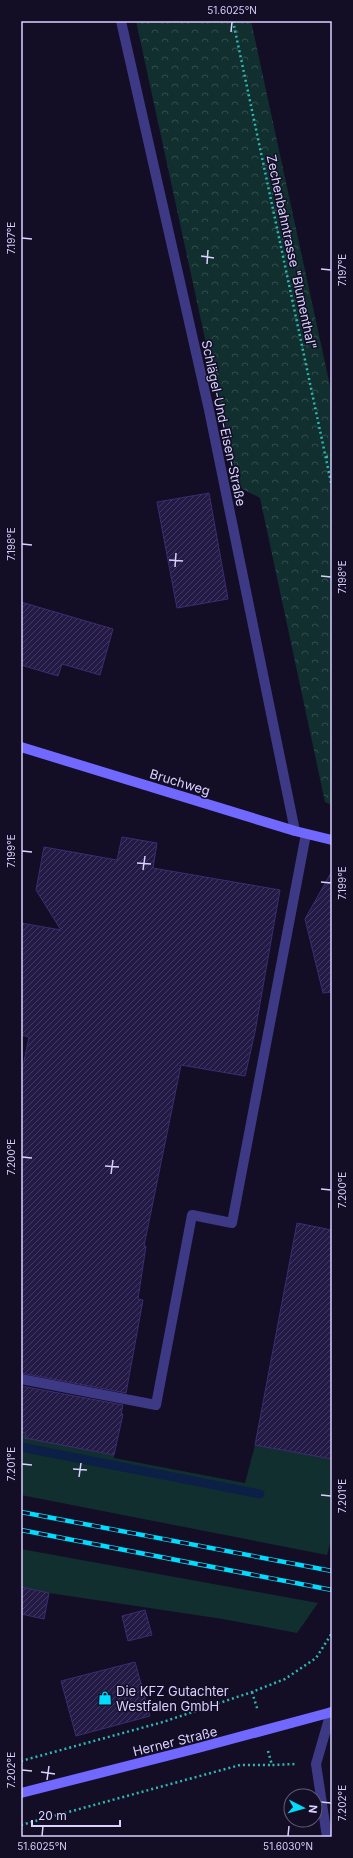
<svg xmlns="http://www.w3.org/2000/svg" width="353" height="1858" font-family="Inter,sans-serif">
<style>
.green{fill:#112f2f}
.forest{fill:url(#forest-crowns)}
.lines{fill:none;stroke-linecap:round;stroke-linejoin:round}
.stream{stroke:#0c1f46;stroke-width:9}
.building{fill:url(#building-hatch);stroke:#3c2c72}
.path{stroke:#2eb7b3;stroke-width:2.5;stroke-dasharray:2 3;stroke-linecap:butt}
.lane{stroke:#3e3984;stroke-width:10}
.street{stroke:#3e3984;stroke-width:10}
.secondary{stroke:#7169ff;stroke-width:10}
.rail-casing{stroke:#00dcfd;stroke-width:4.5}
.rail{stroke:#130e25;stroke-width:3;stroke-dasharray:9;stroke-linecap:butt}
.ticks{fill:none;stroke:#d9d2ff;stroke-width:1.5}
.labels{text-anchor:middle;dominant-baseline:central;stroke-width:3;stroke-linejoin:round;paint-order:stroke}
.street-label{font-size:13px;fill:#d9d2ff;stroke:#130e25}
.poi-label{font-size:13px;fill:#d9d2ff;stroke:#130e25;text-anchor:start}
.neatline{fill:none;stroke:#d9d2ff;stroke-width:1.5}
.ticks-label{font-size:10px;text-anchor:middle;fill:#d9d2ff}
</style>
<defs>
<pattern id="forest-crowns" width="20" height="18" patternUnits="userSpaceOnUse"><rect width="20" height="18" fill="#112f2f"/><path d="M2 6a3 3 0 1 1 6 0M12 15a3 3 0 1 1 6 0" fill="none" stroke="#334c4e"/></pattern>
<pattern id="building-hatch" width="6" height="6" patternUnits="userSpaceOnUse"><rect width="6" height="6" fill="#241a46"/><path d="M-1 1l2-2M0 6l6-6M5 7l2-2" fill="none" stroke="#433a62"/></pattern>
</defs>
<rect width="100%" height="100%" fill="#130e25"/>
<g class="green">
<polygon points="21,1432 26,1433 26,1438 114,1455 114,1458 245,1483 255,1445 332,1459 332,1536 327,1555 21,1495"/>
<polygon points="21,1549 318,1603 297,1633 223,1619 49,1593 21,1587"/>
</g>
<polygon class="forest" points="136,21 251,21 332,395 332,805 325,802 260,498 237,486"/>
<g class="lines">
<polyline class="stream" points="21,1447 260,1494"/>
</g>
<g class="building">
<polygon points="209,493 228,599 177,608 157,502"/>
<polygon points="21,602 113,629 100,675 62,664 58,676 21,665"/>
<polygon points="122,837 157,843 153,868 280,890 255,1032 245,1076 181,1065 144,1246 146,1246 138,1299 143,1300 126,1393 21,1373 21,1076 29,1037 21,1035 21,923 61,930 36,890 44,847 117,860"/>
<polygon points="332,871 332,992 323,993 305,919"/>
<polygon points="297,1223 332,1230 332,1459 255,1445"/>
<polygon points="21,1386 123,1405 121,1414 123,1414 114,1455 25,1438 26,1433 21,1432"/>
<polygon points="21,1587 49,1593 44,1619 21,1614"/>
<polygon points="145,1610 152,1635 128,1641 122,1616"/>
<polygon points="135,1662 150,1716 76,1736 61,1681"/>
</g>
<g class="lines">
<g class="path">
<polyline points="233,21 332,487"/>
<polyline points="326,457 332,456"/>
<polyline points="252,1692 258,1711"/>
<polyline points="268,1751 272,1765 296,1764"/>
<polyline points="21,1761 163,1722 252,1692 285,1679 316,1658 332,1633"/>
<polyline points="21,1825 240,1765 272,1765"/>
</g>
<polyline class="lane" points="21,1379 156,1405 192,1215 232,1223 306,834"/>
<g class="street">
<polyline points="121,21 209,410 295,831"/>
<polyline points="327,1837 316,1764 331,1712"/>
</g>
<g class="secondary">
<polyline points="21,747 295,831 332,840"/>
<polyline points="21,1793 198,1748 332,1712"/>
</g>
<g class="rail-casing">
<g id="rail">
<polyline points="21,1512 332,1571"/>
<polyline points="21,1530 332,1590"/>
</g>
</g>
<use href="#rail" class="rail"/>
</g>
<path class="ticks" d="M231 32 232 22M22 238 32 239M201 256 214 258M207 264 208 250M321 269 331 270M22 544 32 545M169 560 183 561M175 567 176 553M321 576 331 577M22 851 32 852M137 863 151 864M143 870 145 856M321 882 331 883M22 1157 32 1158M105 1166 119 1167M111 1174 113 1160M321 1189 331 1190M22 1464 32 1465M73 1469 87 1470M79 1477 81 1463M321 1495 331 1496M22 1770 32 1771M41 1772 55 1774M47 1780 49 1766M321 1802 331 1803M42 1836 43 1826M288 1836 289 1826"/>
<defs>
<g id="shop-bare" transform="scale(1.08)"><path d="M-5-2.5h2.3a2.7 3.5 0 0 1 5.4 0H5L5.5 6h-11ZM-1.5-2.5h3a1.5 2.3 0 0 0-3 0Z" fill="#00dcfd" stroke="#130e25" stroke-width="2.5" paint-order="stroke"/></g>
</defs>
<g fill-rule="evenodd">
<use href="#shop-bare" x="105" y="1698"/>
</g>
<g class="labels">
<g class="street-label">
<text transform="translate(292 252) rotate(78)">Zechenbahntrasse "Blumenthal"</text>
<text transform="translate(224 423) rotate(78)">Schlägel-Und-Eisen-Straße</text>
<text transform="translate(180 782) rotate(17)">Bruchweg</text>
<text transform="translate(175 1741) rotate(-14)">Herner Straße</text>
</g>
<g class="poi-label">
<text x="116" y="1691">Die KFZ Gutachter<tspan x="116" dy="15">Westfalen GmbH</tspan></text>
</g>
</g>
<rect width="353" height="1858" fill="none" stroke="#130e25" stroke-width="44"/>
<g transform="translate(303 1808) rotate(96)"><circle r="19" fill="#130e25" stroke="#625c7c"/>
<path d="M0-3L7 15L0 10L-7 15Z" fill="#00dcfd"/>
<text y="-6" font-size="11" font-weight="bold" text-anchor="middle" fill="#d9d2ff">N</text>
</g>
<path d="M32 1820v6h88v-6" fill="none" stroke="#d9d2ff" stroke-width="2"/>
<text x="38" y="1820" font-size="12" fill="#d9d2ff" stroke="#130e25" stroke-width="3" paint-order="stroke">20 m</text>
<rect x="22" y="22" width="309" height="1814" class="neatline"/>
<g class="ticks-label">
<text x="232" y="14">51.6025°N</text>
<text transform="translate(11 238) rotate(-90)" y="4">7.197°E</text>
<text transform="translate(342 270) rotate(-90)" y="4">7.197°E</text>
<text transform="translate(11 544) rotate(-90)" y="4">7.198°E</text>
<text transform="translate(342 577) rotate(-90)" y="4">7.198°E</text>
<text transform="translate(11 851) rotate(-90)" y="4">7.199°E</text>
<text transform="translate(342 883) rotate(-90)" y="4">7.199°E</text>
<text transform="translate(11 1157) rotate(-90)" y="4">7.200°E</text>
<text transform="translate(342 1190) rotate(-90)" y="4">7.200°E</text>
<text transform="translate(11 1464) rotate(-90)" y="4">7.201°E</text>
<text transform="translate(342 1496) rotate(-90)" y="4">7.201°E</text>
<text transform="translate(11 1770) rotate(-90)" y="4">7.202°E</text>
<text transform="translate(342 1803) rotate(-90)" y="4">7.202°E</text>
<text x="42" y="1850">51.6025°N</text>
<text x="288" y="1850">51.6030°N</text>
</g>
</svg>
